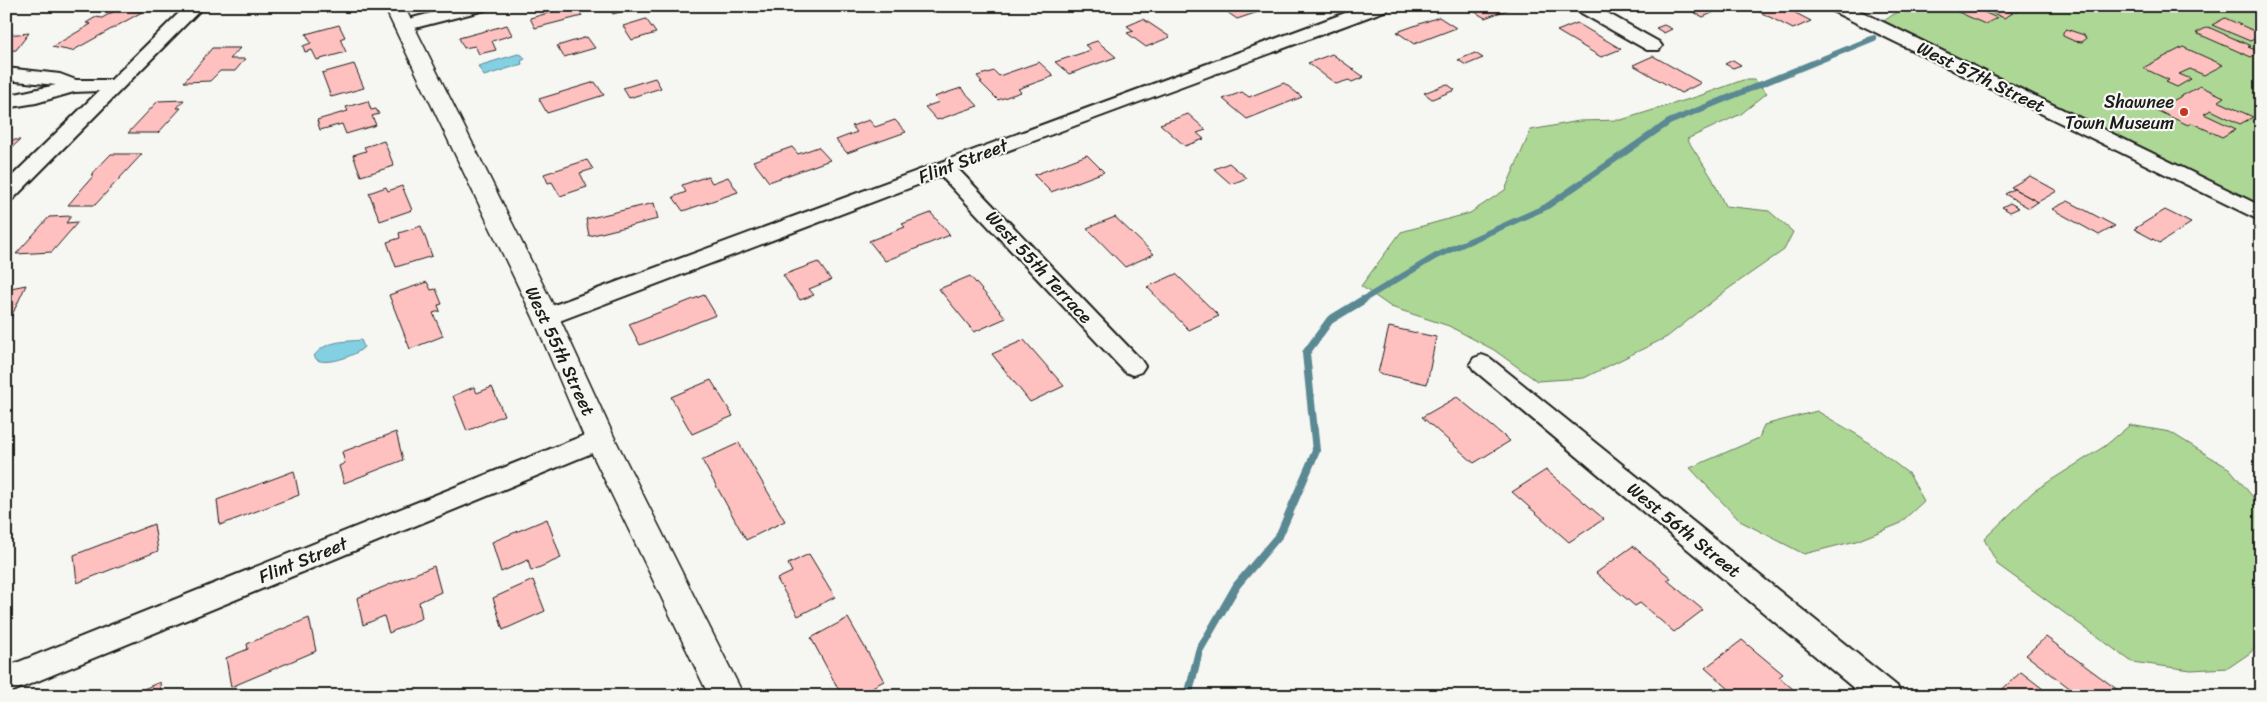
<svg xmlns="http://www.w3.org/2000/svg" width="2267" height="702" font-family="Sriracha,sans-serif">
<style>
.green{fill:#add795;stroke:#647a58}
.water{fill:#83d0e2;stroke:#5a8893}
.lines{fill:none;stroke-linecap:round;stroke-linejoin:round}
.stream-far1{stroke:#5a8893;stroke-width:6}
.stream{stroke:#5a8893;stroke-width:8}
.building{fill:#fec1bf;stroke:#1c1c1c}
.street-casing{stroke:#1c1c1c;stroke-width:4}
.secondary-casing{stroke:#1c1c1c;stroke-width:3}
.street{fill:#f6f6f2;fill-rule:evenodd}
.secondary{fill:#f6f6f2;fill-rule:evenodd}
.poi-dot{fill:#c8321e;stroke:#f6f6f2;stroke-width:2}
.labels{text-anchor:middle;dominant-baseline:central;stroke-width:4.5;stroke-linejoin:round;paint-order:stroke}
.street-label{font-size:18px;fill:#1c1c1c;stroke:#f6f6f2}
.poi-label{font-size:18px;fill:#1c1c1c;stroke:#f6f6f2;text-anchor:end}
</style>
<rect width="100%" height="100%" fill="#f6f6f2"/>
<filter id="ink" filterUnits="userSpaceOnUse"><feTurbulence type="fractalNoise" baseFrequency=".02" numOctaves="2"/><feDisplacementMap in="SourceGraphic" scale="10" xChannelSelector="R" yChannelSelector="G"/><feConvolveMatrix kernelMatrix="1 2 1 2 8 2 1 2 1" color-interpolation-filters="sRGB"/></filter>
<g filter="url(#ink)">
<g class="green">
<polygon points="1905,6 2261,6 2261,205 1884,21"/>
<polygon points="1743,80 1754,80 1767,93 1741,114 1687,139 1712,178 1725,206 1769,211 1793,232 1784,250 1728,289 1667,337 1584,378 1537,381 1494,350 1449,326 1391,307 1361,286 1401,232 1470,213 1505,190 1531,130 1579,121 1621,120 1699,96"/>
<polygon points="1817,411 1861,437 1909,474 1924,501 1899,524 1856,541 1804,554 1740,521 1690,468 1759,438 1764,425"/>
<polygon points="2130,425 2170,432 2230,469 2261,507 2261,641 2250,653 2228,668 2191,670 2132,662 1998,565 1984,539 2034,491 2105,446"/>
</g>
<g class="water">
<polygon points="518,54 522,55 525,59 521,61 522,64 484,76 478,66"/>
<path d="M361 340 364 347C355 356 329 365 317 360L314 356C326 340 344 342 361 340Z"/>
</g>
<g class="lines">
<g class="stream-far1">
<polyline points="1907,10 1912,6"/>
<polyline points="1361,301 1436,256 1546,207 1669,122 1874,38"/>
</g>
<polyline class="stream" points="1188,696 1199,651 1237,585 1280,534 1316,451 1306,353 1330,320 1363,300"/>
</g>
<g class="building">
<polygon points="574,6 582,16 535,28 530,18"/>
<polygon points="607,6 640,6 613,14"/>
<polygon points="1268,6 1270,8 1237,19 1220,7"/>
<polygon points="1465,6 1517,6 1485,18"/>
<polygon points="1682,6 1713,6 1719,10 1703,17"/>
<polygon points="1782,6 1811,21 1793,29 1750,7"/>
<polygon points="1966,6 1970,6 1997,18 1985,24 1956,11"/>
<polygon points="1989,6 1997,6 2013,13 2004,18 1984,9"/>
<polygon points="2003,6 2025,6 2027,7 2017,12"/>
<polygon points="120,8 142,12 72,51 52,47 91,24 86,23 96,17 102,18"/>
<polygon points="1439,17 1456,28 1414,44 1397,32"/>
<polygon points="2225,18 2261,34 2261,36 2250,41 2212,25"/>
<polygon points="646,19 656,33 632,40 623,26"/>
<polygon points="1143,19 1170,37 1146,47 1127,33 1134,31 1127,26"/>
<polygon points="1577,23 1621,49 1601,57 1557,31"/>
<polygon points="339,25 345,37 340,39 346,52 317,60 312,50 305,52 303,46 311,43 306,34"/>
<polygon points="507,25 512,35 492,41 496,50 479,54 475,46 464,48 459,38"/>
<polygon points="1664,25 1672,29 1664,33 1656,28"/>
<polygon points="2208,27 2251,46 2248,47 2260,52 2251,57 2196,33"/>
<polygon points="2066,29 2084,35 2086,39 2082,42 2074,41 2063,36 2063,32"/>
<polygon points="29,33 16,50 6,51 6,35"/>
<polygon points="587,37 595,48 564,57 557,46"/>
<polygon points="1097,41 1116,57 1069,74 1055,62 1091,50 1085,45"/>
<polygon points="2183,47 2223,65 2204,75 2190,69 2179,74 2191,79 2177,87 2166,82 2169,80 2143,68"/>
<polygon points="212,48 240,48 230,59 245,59 235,71 220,71 210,81 184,82"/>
<polygon points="1475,53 1483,58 1466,65 1458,60"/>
<polygon points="1332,54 1364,77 1352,82 1349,80 1336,84 1308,63"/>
<polygon points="1653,56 1701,83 1681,93 1633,65"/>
<polygon points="1733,60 1741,65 1733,68 1725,64"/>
<polygon points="1039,62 1054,76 1018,89 1021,92 998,100 980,82 982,82 977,76 994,71 999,76"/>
<polygon points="354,64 364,88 331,97 322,73"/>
<polygon points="655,78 661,88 629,98 623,88"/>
<polygon points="595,82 604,95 547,113 539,99"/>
<polygon points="1284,83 1302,97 1247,119 1223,99 1242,92 1249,97"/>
<polygon points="1447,84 1455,90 1432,99 1424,93"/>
<polygon points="2200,86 2224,97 2218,101 2253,117 2240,124 2211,110 2204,114 2236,129 2222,137 2192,123 2188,125 2156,110"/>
<polygon points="961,88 978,106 937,120 925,107 939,102 934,97"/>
<polygon points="184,100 177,108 181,108 158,133 128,133 158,101"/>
<polygon points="368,101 371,110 376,109 379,114 372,116 376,125 346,134 342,124 320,130 317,120 348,111 346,107"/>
<polygon points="1188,114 1206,130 1197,133 1204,139 1185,146 1160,124"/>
<polygon points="869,120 875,127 895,120 906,132 847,153 836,140 857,132 852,126"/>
<polygon points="6,140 20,140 6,153"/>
<polygon points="384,141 394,166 361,176 353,155 366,151 364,147"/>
<polygon points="792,147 798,154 818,147 830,160 769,182 753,161"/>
<polygon points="111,154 142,154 95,205 68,205 94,175 91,175"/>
<polygon points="1087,155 1104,172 1051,192 1034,175"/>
<polygon points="587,160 593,169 580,173 587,187 560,196 552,182 548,183 544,174"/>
<polygon points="1229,163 1247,178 1231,184 1214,169"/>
<polygon points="708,176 712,183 728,177 738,192 683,211 673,197 686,192 682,185"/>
<polygon points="2030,176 2057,191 2038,202 2011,187"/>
<polygon points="402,186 412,210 380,221 369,193 386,187 388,191"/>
<polygon points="2014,189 2038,202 2029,208 2005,194"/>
<polygon points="2068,201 2115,226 2099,235 2052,209"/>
<polygon points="654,203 658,219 589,236 586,219"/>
<polygon points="2010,203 2019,208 2010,212 2002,207"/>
<polygon points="2165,210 2191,223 2160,243 2134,229"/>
<polygon points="931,213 950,235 885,261 869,241 905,227 902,224"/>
<polygon points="71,216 66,223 78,222 52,252 16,254 49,217"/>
<polygon points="1115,217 1154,254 1125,267 1087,228"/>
<polygon points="421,226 432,256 396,267 387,242 400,238 399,233"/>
<polygon points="818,262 831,280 809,289 814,295 800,300 783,275"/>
<polygon points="1176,274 1219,316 1189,330 1147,287"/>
<polygon points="970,276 1006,318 974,332 939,289"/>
<polygon points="427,282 431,290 436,289 442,304 438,305 440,311 433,313 443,336 410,349 389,295"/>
<polygon points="26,285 6,328 6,289"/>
<polygon points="704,295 716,315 640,345 629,324"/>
<polygon points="1389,327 1436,337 1427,384 1378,373"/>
<polygon points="1024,340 1064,386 1030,402 992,354"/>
<polygon points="711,380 733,416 692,434 671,397"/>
<polygon points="474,387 477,393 492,387 504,415 467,431 453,396"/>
<polygon points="1457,397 1510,441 1474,463 1422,417"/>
<polygon points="396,432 403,460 344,483 339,466 345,463 342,452"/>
<polygon points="739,443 785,521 746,540 702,460"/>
<polygon points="1546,470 1604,519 1569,542 1512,492"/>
<polygon points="294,471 299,495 220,525 217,500"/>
<polygon points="547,519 561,558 531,571 528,560 501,572 492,542"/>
<polygon points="154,524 158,551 77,583 74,555"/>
<polygon points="1633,546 1671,578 1667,580 1703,610 1674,632 1640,603 1635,606 1596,573"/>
<polygon points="809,554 835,597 798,616 777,579 792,572 788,564"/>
<polygon points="434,566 441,592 419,602 422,618 389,633 384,616 363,625 357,598"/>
<polygon points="533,580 545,611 503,630 493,598"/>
<polygon points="309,618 316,651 231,687 226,658 248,649 247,644"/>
<polygon points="848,618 884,681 855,696 842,696 811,638"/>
<polygon points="2046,637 2126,696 2080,696 2026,655"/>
<polygon points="1742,640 1783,674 1779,677 1801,696 1737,696 1705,668"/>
<polygon points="2021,672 2052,696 1995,696"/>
<polygon points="160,682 161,696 127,696"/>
</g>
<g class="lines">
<g class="street-casing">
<g id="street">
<polygon points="186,6 204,6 13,199 6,200 6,182 99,91 74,92 36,103 6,108 6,96 56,85 6,80 6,68 60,74 76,80 111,80"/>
<polygon points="458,6 487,6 485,10 403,31 397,30 394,26 397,22"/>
<polygon points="1364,6 1389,6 1387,10 958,169 1141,360 1145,366 1141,372 1133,375 1125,372 941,176 554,323 546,325 538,323 534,317 538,311"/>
<polygon points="1574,6 1595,6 1659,42 1662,46 1659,50 1647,50 1576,10"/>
<polygon points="1828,6 1850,6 2261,206 2261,221 1830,10"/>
<polygon points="1482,355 1490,358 1897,686 1901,696 1863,696 1474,370 1470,364 1474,358"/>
<polygon points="600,429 609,432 613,439 609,446 6,694 6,667"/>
</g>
</g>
<g class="secondary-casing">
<polygon id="secondary" points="384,6 404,6 559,317 615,439 744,696 709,696 585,439 533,317"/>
</g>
<use href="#street" class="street"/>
<use href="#secondary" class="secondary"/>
</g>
</g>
<circle class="poi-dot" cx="2184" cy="112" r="5"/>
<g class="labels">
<g class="street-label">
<text transform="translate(1981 77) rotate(26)">West 57th Street</text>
<text transform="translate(963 161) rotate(-21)">Flint Street</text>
<text transform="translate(1039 267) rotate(47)">West 55th Terrace</text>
<text transform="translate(560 351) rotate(65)">West 55th Street</text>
<text transform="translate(1684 530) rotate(39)">West 56th Street</text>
<text transform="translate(303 560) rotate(-22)">Flint Street</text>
</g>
<g class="poi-label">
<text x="2174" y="102">Shawnee<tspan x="2174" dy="21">Town Museum</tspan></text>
</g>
</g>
<rect width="2267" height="702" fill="none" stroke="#f6f6f2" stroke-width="25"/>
<rect x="12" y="12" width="2242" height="677" fill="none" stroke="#1c1c1c" stroke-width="2" filter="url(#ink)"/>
</svg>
